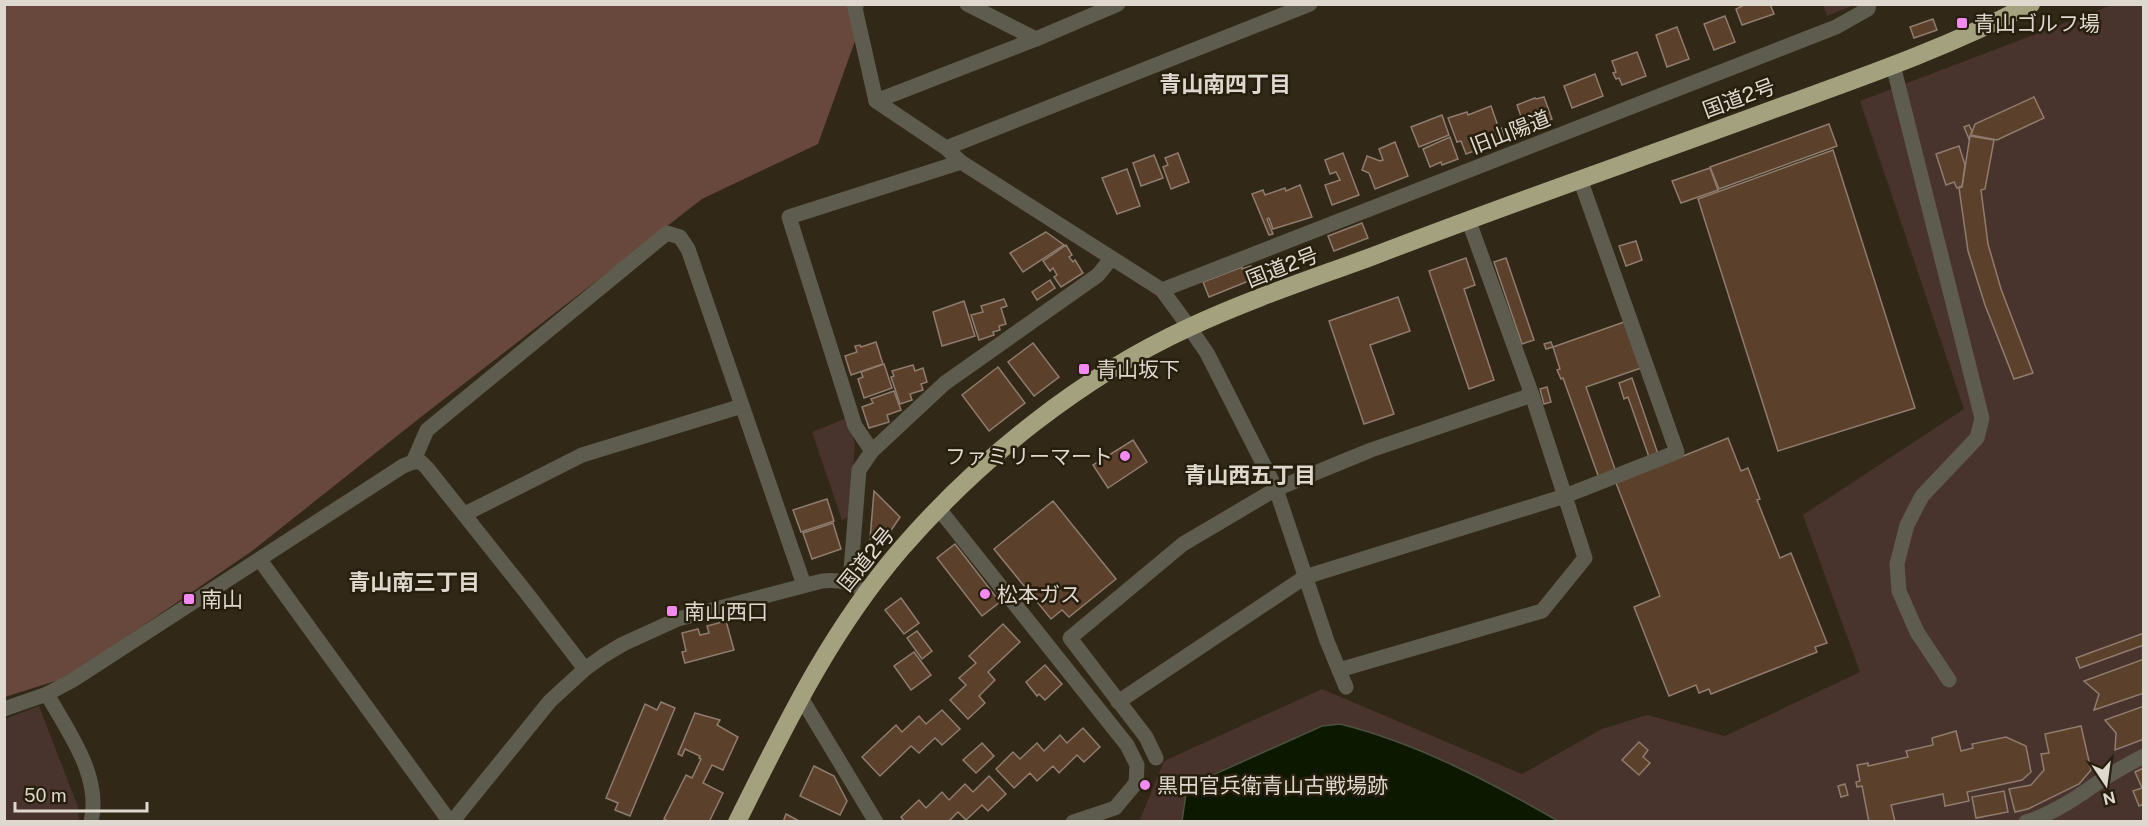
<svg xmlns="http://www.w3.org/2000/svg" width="2148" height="826" font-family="'Public Sans','Noto Sans JP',sans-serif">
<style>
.green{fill:#49332d}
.forest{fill:#68473d}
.water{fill:#0d1800;stroke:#4c523e;stroke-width:1.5}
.building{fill:#5b412c;stroke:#8f7c6e;stroke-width:1.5}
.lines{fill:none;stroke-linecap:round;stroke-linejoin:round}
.minor{stroke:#5d5c4e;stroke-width:15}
.highway{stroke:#a3a17e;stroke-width:18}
.poi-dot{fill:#f38af2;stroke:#271e0e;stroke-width:2}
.labels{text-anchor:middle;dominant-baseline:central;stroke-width:5;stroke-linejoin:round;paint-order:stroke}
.poi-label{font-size:21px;fill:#ded8ce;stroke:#271e0e;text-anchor:start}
.street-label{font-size:21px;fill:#ded8ce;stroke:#271e0e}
.neighbourhood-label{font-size:22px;font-weight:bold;fill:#ded8ce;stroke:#271e0e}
</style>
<rect width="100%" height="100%" fill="#312817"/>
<g class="green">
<polygon points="1823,5 1854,5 1827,16"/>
<polygon points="2112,5 2143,5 2143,821 1139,822 1164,761 1322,689 1522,774 1602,729 1647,715 1725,736 1860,672 1803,515 1964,409 1860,101"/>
<polygon points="847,418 855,444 849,517 842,520 812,432"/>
<polygon points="39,706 78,807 79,821 5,821 5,719"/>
</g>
<polygon class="forest" points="5,5 864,5 859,30 818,144 702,199 421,417 252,551 68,677 5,697"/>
<path class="water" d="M1340 724C1417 743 1490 782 1558 821H1182L1186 794 1195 783 1322 726Z"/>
<g class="building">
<polygon points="1746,4 1770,4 1774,14 1742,25 1736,9"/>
<polygon points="1725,16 1735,42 1714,50 1704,24"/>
<polygon points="1933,19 1937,30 1914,38 1910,27"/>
<polygon points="1677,27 1689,59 1667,67 1656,35"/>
<polygon points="1637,52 1646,76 1622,85 1619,78 1616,79 1613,73 1616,72 1612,61"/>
<polygon points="1595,74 1603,96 1572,108 1564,86"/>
<polygon points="1544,97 1552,119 1525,128 1517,105 1535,98 1536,99"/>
<polygon points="2034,97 2044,118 1997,140 1971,135 1975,124"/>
<polygon points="1491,106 1499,129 1502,128 1504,140 1466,154 1461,141 1457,142 1448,118 1467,112 1468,115"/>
<polygon points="1442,115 1449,135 1419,147 1411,127"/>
<polygon points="1829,124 1837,146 1719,189 1710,167"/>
<polygon points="1969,125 1972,131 1969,139 1964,127"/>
<polygon points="1970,136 1994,140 1985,189 1981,190 1988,244 2001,289 2033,373 2014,379 1985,305 1968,251 1959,188 1962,187"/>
<polygon points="1450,137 1458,159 1442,165 1441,162 1430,167 1423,149"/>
<polygon points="1395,142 1408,176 1375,189 1369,173 1362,170 1367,156 1380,161 1383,160 1379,149"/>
<polygon points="1959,146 1965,165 1962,186 1957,188 1954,182 1946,185 1936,154"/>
<polygon points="1833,150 1915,408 1778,451 1698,199"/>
<polygon points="1178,153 1189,182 1171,189 1163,167 1168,165 1165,158"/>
<polygon points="1343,153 1359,195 1332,205 1325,185 1340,180 1336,172 1330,174 1325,160"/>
<polygon points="1154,155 1163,178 1141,186 1133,163"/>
<polygon points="1710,168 1718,190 1681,203 1672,181"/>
<polygon points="1127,169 1140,206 1117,214 1102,178"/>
<polygon points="1300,185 1312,217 1273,229 1269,218 1267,219 1273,234 1269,235 1252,194 1263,190 1265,195 1285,188 1286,191"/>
<polygon points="1362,223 1368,238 1334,251 1328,236"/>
<polygon points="1046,232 1064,245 1023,272 1010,253"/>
<polygon points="1636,241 1642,260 1626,266 1619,246"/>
<polygon points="1066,245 1072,255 1069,257 1073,262 1075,260 1083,273 1061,287 1054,277 1057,275 1053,268 1050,271 1043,261"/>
<polygon points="1466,258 1475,285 1464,289 1494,380 1469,389 1429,271"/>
<polygon points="1506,258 1534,340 1522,344 1494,262"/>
<polygon points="1251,266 1256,278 1209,297 1203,282 1242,267 1242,269"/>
<polygon points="1050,280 1055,288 1037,300 1032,292"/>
<polygon points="1398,297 1410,331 1370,345 1394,414 1364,424 1329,321"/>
<polygon points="1004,299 1007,306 1001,308 1006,324 999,326 1000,330 993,332 994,335 979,340 971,315 983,312 981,306"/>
<polygon points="964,301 975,336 942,346 933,312"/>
<polygon points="1627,321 1644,367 1586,387 1616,472 1599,478 1563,378 1561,379 1557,370 1560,369 1553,347"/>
<polygon points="876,342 883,364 851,375 845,356 857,352 855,346 860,345 861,347"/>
<polygon points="1551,342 1553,347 1546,349 1544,344"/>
<polygon points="1033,343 1059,377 1034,396 1008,362"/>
<polygon points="884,364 892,388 864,398 858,379 863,377 861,372"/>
<polygon points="913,365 915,371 923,368 927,382 921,384 923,390 910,394 912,400 900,404 891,377 894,376 892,371"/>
<polygon points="998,367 1025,403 989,431 962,395"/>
<polygon points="1632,378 1658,454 1649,457 1628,397 1624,399 1619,383"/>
<polygon points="1547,387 1551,402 1544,404 1540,389"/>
<polygon points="894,391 901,410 887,415 889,422 869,428 862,407 873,403 871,399"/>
<polygon points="1728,438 1741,471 1748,468 1760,499 1757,500 1780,558 1791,553 1827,643 1815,647 1817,652 1711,694 1709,689 1699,693 1696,685 1669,696 1634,607 1660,596 1616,483"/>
<polygon points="1133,440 1147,462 1108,488 1093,465"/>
<polygon points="874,491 900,517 890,532 873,539 870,539"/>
<polygon points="827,499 834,521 801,532 793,510"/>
<polygon points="1053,501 1116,579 1069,617 1062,610 1051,619 994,549"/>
<polygon points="833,523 841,549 812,559 803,533"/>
<polygon points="955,544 1000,602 982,616 937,558"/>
<polygon points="901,598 919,623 904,634 885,610"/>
<polygon points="726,621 734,650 685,663 682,652 686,651 682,633 698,629 700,635 709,633 707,626"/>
<polygon points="1003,624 1020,642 988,672 995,680 979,696 985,703 968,719 950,700 966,685 959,678 976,663 969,656"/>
<polygon points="917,631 932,651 922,659 907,638"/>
<polygon points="2144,633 2144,645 2080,668 2076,658"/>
<polygon points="914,652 931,675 911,690 894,666"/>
<polygon points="2144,659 2144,693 2094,710 2099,694 2084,681"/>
<polygon points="1045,665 1062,684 1045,700 1039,694 1037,696 1026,682"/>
<polygon points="661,702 675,708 630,816 615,810 618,803 606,798 645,704 657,710"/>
<polygon points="2144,706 2144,739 2115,750 2116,733 2105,720"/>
<polygon points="942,710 960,729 942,745 935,738 919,753 911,746 880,776 862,757 896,725 902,732 919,716 926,724"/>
<polygon points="695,713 720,720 717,725 738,737 723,770 712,765 703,783 723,793 709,822 670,822 664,819 686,775 692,778 701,759 699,758 700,756 685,749 682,756 678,754"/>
<polygon points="2081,726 2091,770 2079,784 2028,809 2015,812 2009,789 2031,785 2044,770 2041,754 2049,753 2045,734"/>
<polygon points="1083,728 1100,747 1084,762 1077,755 1059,773 1053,766 1037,781 1030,773 1014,788 996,769 1013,752 1020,759 1037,743 1044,751 1060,735 1067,743"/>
<polygon points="1956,731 1961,751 1973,748 1972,744 2006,737 2026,746 2031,772 2022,780 1967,792 1969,801 1945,806 1943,794 1891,805 1895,821 1869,822 1862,786 1857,787 1856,782 1860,781 1857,765 1868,763 1868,766 1908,757 1906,751 1933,745 1932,738"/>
<polygon points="1639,742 1648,750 1643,757 1650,763 1639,775 1622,760"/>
<polygon points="982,743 994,756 976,773 963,760"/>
<polygon points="814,766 834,776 847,801 840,815 800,796"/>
<polygon points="2144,768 2144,804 2139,806 2133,791 2142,788 2135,772"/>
<polygon points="989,776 1006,794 988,811 982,805 966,820 958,812 948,822 905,822 901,817 919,800 926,808 942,792 949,800 965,784 973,792"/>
<polygon points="1845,784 1848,795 1841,797 1838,786"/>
<polygon points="2004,791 2008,812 1976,818 1972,797"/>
<polygon points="786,814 801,822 783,822"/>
</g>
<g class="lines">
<g class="minor">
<polyline points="854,4 876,101 946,148 961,162 1162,290 1189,327 1207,353 1276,489 1327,641 1346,687"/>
<polyline points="967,4 1036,39"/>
<polyline points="1893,65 1982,418 1977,438 1922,496 1907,525 1897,564 1899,591 1917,632 1949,680"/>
<polyline points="876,101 1036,39 1118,4"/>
<polyline points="946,148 1310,4"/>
<polyline points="1162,290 1836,27 1868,9 1869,4"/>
<polyline points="872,451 855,426 789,217 961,162"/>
<polyline points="413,462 427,430 667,233 680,237 688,249 804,585"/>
<polyline points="939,509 1127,745 1137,765 1136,783 1115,808 1073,822"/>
<polyline points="465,514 582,455 742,406"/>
<polyline points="260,560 450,822"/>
<polyline points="850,582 859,470 872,451 945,383 1098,275 1111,259"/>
<polyline points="1339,670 1542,611 1585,558 1532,395 1468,219"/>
<path d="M47 694C68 732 102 776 91 822"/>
<polyline points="800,696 876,822"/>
<polyline points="1118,702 1305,577 1565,496 1677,452 1580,179"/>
<polyline points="4,709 47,694 73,680 403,466 413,462 421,462 427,468 525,591 585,669"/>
<polyline points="1156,758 1146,737 1070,638 1183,544 1276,489 1371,450 1532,395"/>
<path d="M452 822 550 701 585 669 603 656 623 644 678 619 822 581C841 579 851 583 867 592"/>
<path d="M2026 822C2055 813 2079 796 2103 779 2116 771 2130 763 2144 756"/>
</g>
<path class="highway" d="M737 822C786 724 829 633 901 549 979 459 1081 377 1190 327 1250 299 1314 278 1376 255 1513 202 1651 155 1788 104 1871 74 1953 45 2031 4"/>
</g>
<g class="poi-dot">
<rect x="1956" y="17" width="12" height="12" rx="3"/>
<rect x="1078" y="363" width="12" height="12" rx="3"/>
<circle cx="1125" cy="456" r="6"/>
<circle cx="985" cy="594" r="6"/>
<rect x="183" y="593" width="12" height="12" rx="3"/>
<rect x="666" y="605" width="12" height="12" rx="3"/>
<circle cx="1145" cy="785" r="6"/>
</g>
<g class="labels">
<g class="poi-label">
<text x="1974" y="23">青山ゴルフ場</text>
<text x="1096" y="369">青山坂下</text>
<text x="1113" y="456" text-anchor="end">ファミリーマート</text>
<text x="997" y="594">松本ガス</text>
<text x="201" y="599">南山</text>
<text x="684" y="611">南山西口</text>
<text x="1157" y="785">黒田官兵衛青山古戦場跡</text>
</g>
<g class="street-label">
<text transform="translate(1739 98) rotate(-20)">国道2号</text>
<text transform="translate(1510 132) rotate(-21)">旧山陽道</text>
<text transform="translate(1282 267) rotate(-21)">国道2号</text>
<text transform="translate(866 559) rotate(-51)">国道2号</text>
</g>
<g class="neighbourhood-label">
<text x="1225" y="84">青山南四丁目</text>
<text x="1250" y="475">青山西五丁目</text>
<text x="414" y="582">青山南三丁目</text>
</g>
</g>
<rect width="2148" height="826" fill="none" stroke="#ded8ce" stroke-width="12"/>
<g transform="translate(2106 784) rotate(167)" stroke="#271e0e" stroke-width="4.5" paint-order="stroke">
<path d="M0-4.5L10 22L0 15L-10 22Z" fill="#ded8ce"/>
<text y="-9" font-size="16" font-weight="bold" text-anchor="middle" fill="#ded8ce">N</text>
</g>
<path d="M15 802v9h132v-9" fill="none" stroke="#ded8ce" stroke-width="3"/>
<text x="24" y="802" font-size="18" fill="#ded8ce" stroke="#271e0e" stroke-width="4.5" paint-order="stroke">50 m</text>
</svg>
